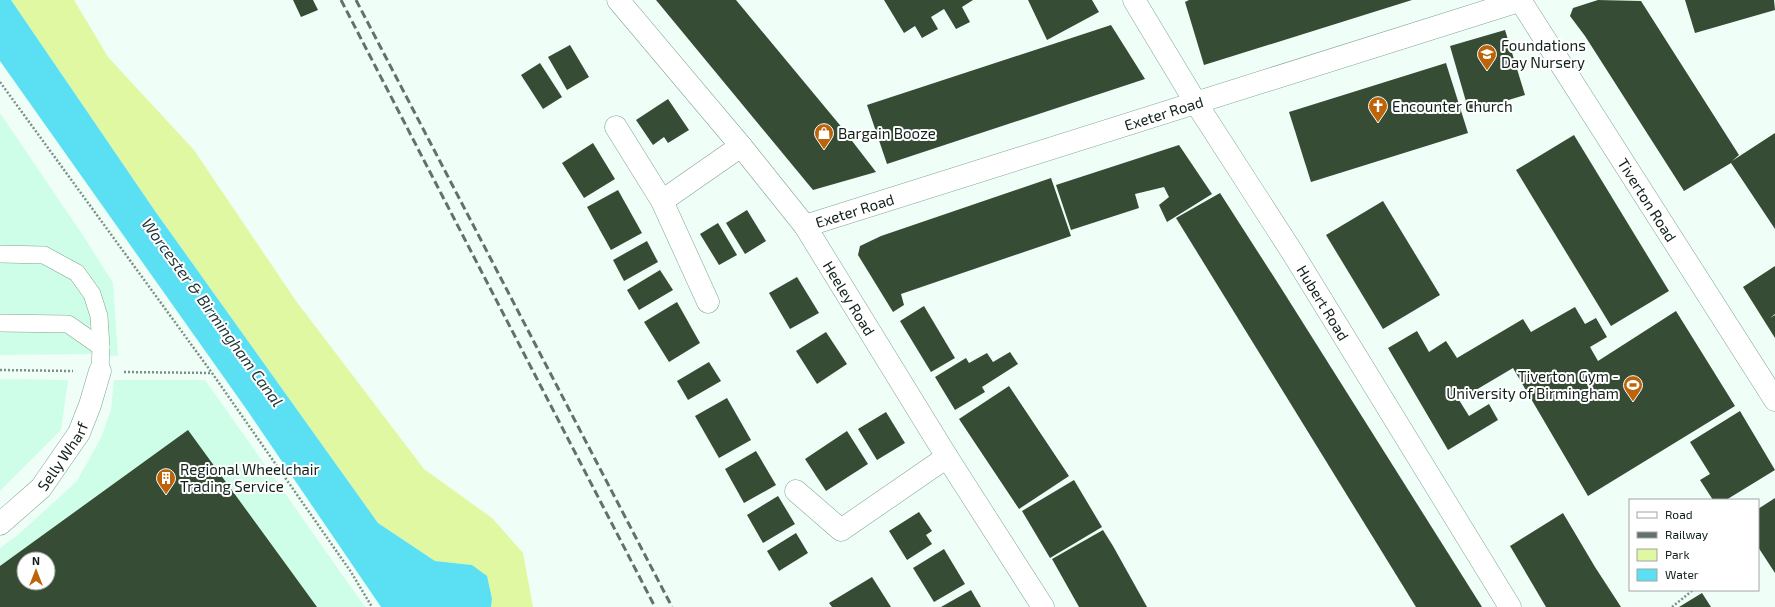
<svg xmlns="http://www.w3.org/2000/svg" width="1775" height="607" font-family="'Exo 2',sans-serif">
<style>
.built{fill:#cefee7;fill-rule:evenodd}
.green{fill:#e1f8a2}
.water{fill:#5be0f3}
.building{fill:#364c34;fill-rule:evenodd}
.lines{fill:none;stroke-linecap:round;stroke-linejoin:round}
.lane-casing{stroke:#80a593;stroke-width:18}
.street-casing{stroke:#80a593;stroke-width:23}
.path{stroke:#7f8e87;stroke-width:2.5;stroke-dasharray:2 2;stroke-linecap:butt}
.lane{stroke:#fff;stroke-width:17}
.street{stroke:#fff;stroke-width:22}
.rail{stroke:#62716a;stroke-width:3;stroke-dasharray:8 4;stroke-linecap:butt}
.labels{text-anchor:middle;dominant-baseline:central;stroke-width:4;stroke-linejoin:round;paint-order:stroke}
.poi-label{font-size:15px;fill:#112019;stroke:#fff;text-anchor:start}
.street-label{font-size:15px;fill:#112019;stroke:#fff}
.water-label{font-size:16px;font-style:italic;fill:#20373a;stroke:#fff}
</style>
<rect width="100%" height="100%" fill="#effef7"/>
<g class="built">
<polygon points="0,113 86,240 113,283 118,356 92,354 0,355"/>
<polygon points="0,379 68,380 61,430 0,491"/>
<path d="M114 380H205L365 607H0V548L19 534 77 481 101 438 111 410ZM24 559H48V583H24Z"/>
</g>
<polygon class="green" points="11,0 74,0 108,57 194,150 296,301 424,469 492,518 523,553 533,607 491,607 492,599 472,565 435,561 378,523 155,211"/>
<polygon class="water" points="0,0 11,0 155,211 378,523 435,561 472,565 487,576 492,599 491,607 381,607 247,410 0,61"/>
<g class="building">
<polygon points="293,0 313,0 318,10 301,17"/>
<polygon points="656,0 736,0 839,124 876,172 813,190"/>
<polygon points="884,0 973,0 962,7 970,22 956,29 944,9 931,17 938,29 922,38 915,26 904,33"/>
<polygon points="1028,0 1092,0 1099,12 1047,40"/>
<polygon points="1189,0 1412,0 1204,65 1185,2"/>
<polygon points="1598,0 1641,1 1739,155 1732,161 1775,133 1775,229 1731,163 1684,191 1585,36 1570,16 1573,8"/>
<polygon points="1685,0 1774,0 1775,10 1695,33"/>
<polygon points="1111,25 1145,79 887,164 867,105"/>
<polygon points="1505,30 1525,95 1469,112 1450,46"/>
<polygon points="570,45 589,77 567,90 548,57"/>
<polygon points="540,63 562,97 543,109 521,75"/>
<polygon points="1446,63 1468,133 1311,182 1289,112"/>
<polygon points="668,99 689,130 668,143 664,137 653,145 636,120"/>
<polygon points="1574,135 1669,291 1611,326 1516,170"/>
<polygon points="593,143 615,179 584,198 562,163"/>
<polygon points="1179,145 1212,194 1167,222 1159,205 1169,197 1164,187 1135,194 1139,208 1071,230 1056,185"/>
<polygon points="1051,178 1071,236 901,294 904,305 893,312 858,255 860,246 881,236"/>
<polygon points="618,190 642,233 611,250 587,207"/>
<polygon points="1220,193 1281,288 1482,607 1416,607 1176,218"/>
<polygon points="1383,201 1440,295 1383,329 1326,235"/>
<polygon points="747,210 766,241 745,254 726,223"/>
<polygon points="718,223 737,255 719,265 700,234"/>
<polygon points="647,241 658,262 624,281 613,260"/>
<polygon points="1775,266 1775,314 1770,318 1775,315 1775,338 1743,287"/>
<polygon points="660,270 673,290 639,310 627,290"/>
<polygon points="797,277 819,313 790,329 769,293"/>
<polygon points="677,302 700,343 669,362 644,322"/>
<polygon points="924,306 955,358 931,372 900,321"/>
<polygon points="1575,307 1585,324 1596,318 1607,337 1590,347 1598,361 1676,311 1735,406 1588,496 1513,368 1459,400 1469,416 1489,404 1498,420 1448,450 1388,348 1417,331 1429,352 1446,341 1457,358 1523,319 1531,332"/>
<polygon points="826,332 847,364 817,384 796,351"/>
<polygon points="1010,352 1018,364 982,387 985,392 955,410 935,377 966,358 969,363 987,353 993,362"/>
<polygon points="709,362 721,381 688,400 677,381"/>
<polygon points="1009,386 1069,476 1019,509 959,419"/>
<polygon points="727,398 751,440 719,458 695,416"/>
<polygon points="1740,411 1775,470 1726,500 1713,500 1700,480 1710,474 1690,442"/>
<polygon points="886,412 905,443 877,460 858,429"/>
<path d="M188 430 317 607H0V566ZM24 559H48V583H24Z"/>
<polygon points="847,431 868,464 826,491 805,459"/>
<polygon points="756,451 776,485 744,503 725,469"/>
<polygon points="1074,480 1102,527 1050,558 1022,511"/>
<polygon points="778,496 795,524 763,543 747,515"/>
<polygon points="1775,498 1775,573 1758,547 1758,509"/>
<polygon points="919,512 932,531 926,535 932,544 907,560 889,531"/>
<polygon points="1563,513 1595,567 1621,607 1546,607 1510,546"/>
<polygon points="1103,530 1113,546 1147,607 1079,607 1052,559"/>
<polygon points="796,533 808,553 779,571 767,551"/>
<polygon points="944,549 965,584 934,602 913,568"/>
<polygon points="872,577 891,607 832,607 829,603"/>
<polygon points="971,590 981,607 941,607"/>
<polygon points="1702,593 1711,607 1679,607"/>
</g>
<g class="lines">
<g class="lane-casing">
<g id="lane">
<polyline points="0,254 44,255 77,273 92,294 99,316 101,347 100,371"/>
<polyline points="0,323 68,324 101,347"/>
</g>
</g>
<g class="street-casing">
<g id="street">
<path id="s1" d="M618 0 741 146 805 226 947 457 1043 607"/>
<path id="s2" d="M1134 0 1196 103 1294 255 1510 607"/>
<path id="s3" d="M1520 0 1775 400"/>
<polyline points="616,127 662,201 741,146"/>
<polyline points="662,201 708,302"/>
<path id="s4" d="M805 226 1522 0"/>
<polyline points="796,491 841,530 947,457"/>
<path id="s5" d="M0 524 41 488 79 433 90 405 100 371"/>
</g>
</g>
<g class="path">
<polyline points="0,82 212,373 351,572 372,607"/>
<polyline points="0,370 73,371"/>
<polyline points="124,372 211,373"/>
<polyline points="1672,607 1693,590"/>
</g>
<use href="#lane" class="lane"/>
<use href="#street" class="street"/>
<g class="rail">
<polyline points="341,0 655,607"/>
<polyline points="356,0 672,607"/>
</g>
</g>
<defs>
<g id="school-pin" transform="scale(1)"><path d="M0 17L-7.5 6A9.5 9.5 0 1 1 7.5 6Z" fill="#bd6308" stroke="#fff"/><path d="M0-5L7-2L0 1L-7-2ZM-4 1L0 2.5L4 1V4Q0 6-4 4Z" fill="#fff"/></g>
<g id="church-pin" transform="scale(1)"><path d="M0 17L-7.5 6A9.5 9.5 0 1 1 7.5 6Z" fill="#bd6308" stroke="#fff"/><path d="M-1.2-6h2.4v3.5h3.3v2.4h-3.3V6h-2.4V-.1h-3.3v-2.4h3.3Z" fill="#fff"/></g>
<g id="shop-pin" transform="scale(1)"><path d="M0 17L-7.5 6A9.5 9.5 0 1 1 7.5 6Z" fill="#bd6308" stroke="#fff"/><path d="M-5-2.5h2.3a2.7 3.5 0 0 1 5.4 0H5L5.5 6h-11ZM-1.5-2.5h3a1.5 2.3 0 0 0-3 0Z" fill="#fff"/></g>
<g id="stadium-pin" transform="scale(1)"><path d="M0 17L-7.5 6A9.5 9.5 0 1 1 7.5 6Z" fill="#bd6308" stroke="#fff"/><path d="M0-5a6.5 5 0 1 0 0 10a6.5 5 0 1 0 0-10ZM-3.5-1.8h7v3.6h-7Z" fill="#fff"/></g>
<g id="building-pin" transform="scale(1)"><path d="M0 17L-7.5 6A9.5 9.5 0 1 1 7.5 6Z" fill="#bd6308" stroke="#fff"/><path d="M-4-6H4V6H1V3H-1V6H-4ZM-2.5-4.3h1.7v1.8h-1.7ZM.8-4.3h1.7v1.8H.8ZM-2.5-1h1.7V.8h-1.7ZM.8-1h1.7V.8H.8Z" fill="#fff"/></g>
</defs>
<g fill-rule="evenodd">
<use href="#school-pin" x="1487" y="54"/>
<use href="#church-pin" x="1378" y="106"/>
<use href="#shop-pin" x="824" y="133"/>
<use href="#stadium-pin" x="1633" y="385"/>
<use href="#building-pin" x="166" y="478"/>
</g>
<g class="labels">
<g class="poi-label">
<text x="1501" y="45">Foundations<tspan x="1501" dy="17">Day Nursery</tspan></text>
<text x="1392" y="106">Encounter Church</text>
<text x="838" y="133">Bargain Booze</text>
<text x="1619" y="376" text-anchor="end">Tiverton Gym -<tspan x="1619" dy="17">University of Birmingham</tspan></text>
<text x="180" y="469">Regional Wheelchair<tspan x="180" dy="17">Trading Service</tspan></text>
</g>
<g class="street-label">
<text stroke="none"><textPath href="#s4" startOffset="376">Exeter Road</textPath></text>
<text stroke="none"><textPath href="#s3" startOffset="237">Tiverton Road</textPath></text>
<text stroke="none"><textPath href="#s4" startOffset="52">Exeter Road</textPath></text>
<text stroke="none"><textPath href="#s1" startOffset="378">Heeley Road</textPath></text>
<text stroke="none"><textPath href="#s2" startOffset="357">Hubert Road</textPath></text>
<text stroke="none"><textPath href="#s5" startOffset="93">Selly Wharf</textPath></text>
</g>
<g class="water-label">
<text transform="translate(213 312) rotate(54)">Worcester &amp; Birmingham Canal</text>
</g>
</g>
<rect x="1629" y="499" width="130" height="92" fill="#ffffff" stroke="#a0a6a3"/>
<rect x="1637" y="512" width="20" height="6" fill="#ffffff" stroke="#a0a6a3"/>
<text x="1665" y="519" font-size="12" fill="#112019">Road</text>
<rect x="1637" y="532" width="20" height="6" fill="#62716a" stroke="#a0a6a3"/>
<text x="1665" y="539" font-size="12" fill="#112019">Railway</text>
<rect x="1637" y="549" width="20" height="12" fill="#e1f8a2" stroke="#a0a6a3"/>
<text x="1665" y="559" font-size="12" fill="#112019">Park</text>
<rect x="1637" y="569" width="20" height="12" fill="#5be0f3" stroke="#a0a6a3"/>
<text x="1665" y="579" font-size="12" fill="#112019">Water</text>
<g transform="translate(36 571)"><circle r="19" fill="#ffffff" stroke="#a0a6a3"/>
<path d="M0-3L7 15L0 10L-7 15Z" fill="#bd6308"/>
<text y="-6" font-size="11" font-weight="bold" text-anchor="middle" fill="#112019">N</text>
</g>
</svg>
